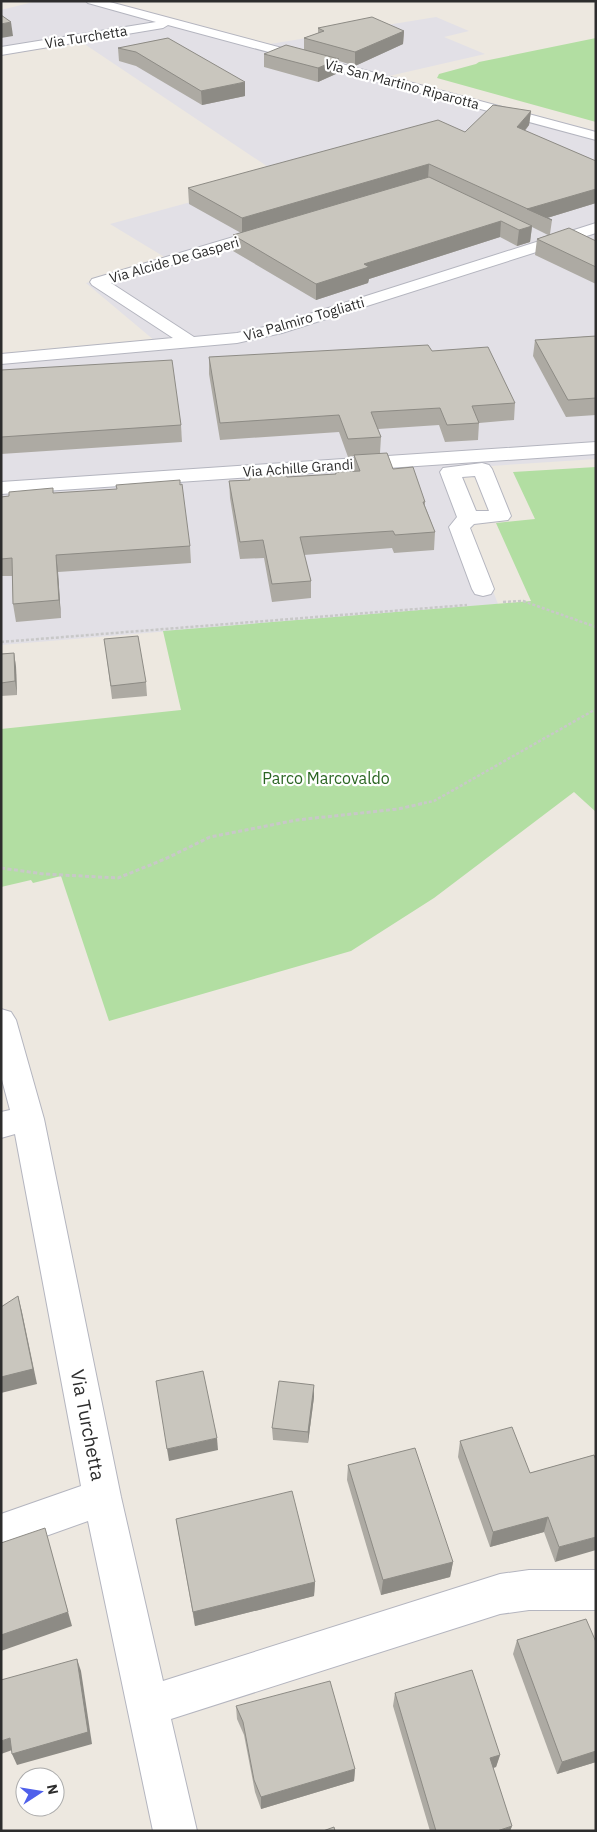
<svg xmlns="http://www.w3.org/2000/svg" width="597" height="1832" font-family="'IBM Plex Sans',sans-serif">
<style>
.industrial{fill:#e2e0e6}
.green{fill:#b2dea2}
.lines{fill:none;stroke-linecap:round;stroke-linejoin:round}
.minor-casing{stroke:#b4b5bf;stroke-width:2}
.path-far1{stroke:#c8c8c8;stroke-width:2.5;stroke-dasharray:3 2;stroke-linecap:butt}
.path{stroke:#c8c8c8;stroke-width:3;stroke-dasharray:4 2.5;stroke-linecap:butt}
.minor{fill:#fff;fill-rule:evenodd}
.wall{fill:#adaaa3}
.shaded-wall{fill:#8d8b85}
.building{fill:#c9c6be;stroke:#8d8b85}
.labels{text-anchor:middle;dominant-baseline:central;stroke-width:4.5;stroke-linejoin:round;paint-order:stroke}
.far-street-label{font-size:14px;fill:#2d2d2d;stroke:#fff}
.park-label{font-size:16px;fill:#2a6522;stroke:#fff}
.near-street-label{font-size:19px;fill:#2d2d2d;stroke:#fff}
</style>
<rect width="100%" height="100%" fill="#ede8e0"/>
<polygon class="industrial" points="37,1 101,1 270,44 436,17 469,31 444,37 485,54 389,76 596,131 596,459 446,469 498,604 1,645 1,361 161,346 86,283 171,261 110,224 283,177 77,39 1,52 1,10"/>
<g class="green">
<polygon points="596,38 596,122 437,78 439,74 476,64 479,62"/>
<polygon points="596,467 596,812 574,792 434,898 351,951 109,1021 61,876 33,883 31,880 1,887 1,729 181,710 163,631 531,601 496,523 535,519 513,472"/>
</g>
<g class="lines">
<g class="minor-casing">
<g id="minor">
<polygon points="86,1 106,1 596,132 596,140 168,25 163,28 1,55 1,47 156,22 88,3"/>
<polygon points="596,223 596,233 282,333 237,343 1,364 1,354 173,338 92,285 90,282 92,279 267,227 272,229 275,232 272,235 111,283 194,337 237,333 278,324"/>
<polygon points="596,442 596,454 1,494 1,482"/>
<path d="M482 463 489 465 492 469 511 516 508 520 474 524 470 528 494 589 491 594 483 596 475 594 472 589 449 527 457 517 440 472 443 468ZM475 476 489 511H476L462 477Z"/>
<polygon points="1,1009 11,1012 16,1020 44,1119 121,1497 163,1681 500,1574 529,1570 596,1570 596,1610 529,1610 500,1614 171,1719 197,1831 153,1831 88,1521 1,1552 1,1514 81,1486 15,1134 1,1138 1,1112 10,1110 1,1076"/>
</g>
</g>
<g class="path-far1">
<polyline points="503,602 523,601 596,627"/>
<polyline points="1,642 467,605"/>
<polyline points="419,804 434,801 596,709"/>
</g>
<polyline class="path" points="1,868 44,874 118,878 165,859 210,837 297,820 398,809 425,803"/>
<use href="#minor" class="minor"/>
</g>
<g class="wall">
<polygon points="318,28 404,31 403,44 355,66 339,61 338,73 318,82 264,67 264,54 304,50 304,38 318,33"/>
<polygon points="168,38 245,96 202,105 136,66 119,61 118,48"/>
<polygon points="531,111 529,125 525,131 596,161 596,203 547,218 552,220 550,234 596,241 596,284 535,255 537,239 548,235 532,227 530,242 517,246 500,237 369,279 368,283 316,300 233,251 233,235 241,233 189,204 188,188 465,132"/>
<polygon points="596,336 596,415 566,417 533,356 535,340"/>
<polygon points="432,351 515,403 514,420 479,423 478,440 445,442 439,425 378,429 381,437 380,453 393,469 425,502 425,506 435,532 434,550 394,553 392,548 304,555 311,581 311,598 272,602 264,558 240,559 230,498 229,481 249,480 249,476 287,477 335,474 336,472 353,471 354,456 348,457 339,432 220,440 209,374 209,357"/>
<polygon points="1,370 181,425 182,442 1,454"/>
<polygon points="53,493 190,546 191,563 58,572 61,618 16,622 13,604 12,576 1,576 1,497"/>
<polygon points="106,652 146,682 147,696 112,699"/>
<polygon points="14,653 16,667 17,695 1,696 1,654"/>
<polygon points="314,1397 308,1443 273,1440 272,1428"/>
<polygon points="460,1441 530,1473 594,1455 555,1562 544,1532 490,1547 458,1457"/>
<polygon points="348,1465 453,1562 450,1577 381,1595 347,1480"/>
<polygon points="176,1519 315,1582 314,1596 195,1626"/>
<polygon points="517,1640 596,1642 596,1762 557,1774 513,1654"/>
<polygon points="395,1693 500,1755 496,1767 493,1768 512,1826 510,1831 430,1831 393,1706"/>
<polygon points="236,1706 355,1769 354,1781 261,1809 255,1792 244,1735 237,1719"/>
</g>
<g class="shaded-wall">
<polygon points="11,22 13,36 1,38 1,24"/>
<polygon points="404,31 403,44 355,66 355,52"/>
<polygon points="339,59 338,73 318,82 318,68"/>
<polygon points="245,82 245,96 202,105 201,91"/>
<polygon points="531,111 529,125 515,142 517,127"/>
<polygon points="429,164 428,179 242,233 242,218"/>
<polygon points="596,189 596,203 547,218 527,209"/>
<polygon points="501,221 500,237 369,279 368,283 316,300 316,284 364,264"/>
<polygon points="532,226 530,242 517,246 519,230"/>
<polygon points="56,555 58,572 61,618 59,600"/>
<polygon points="14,653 16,667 17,695 15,681"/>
<polygon points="18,1296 22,1312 37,1384 1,1393 1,1377"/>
<polygon points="314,1385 314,1397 308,1443 308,1432"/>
<polygon points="217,1438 218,1450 169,1461 167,1449"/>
<polygon points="548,1517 544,1532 490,1547 493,1532"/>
<polygon points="596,1537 596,1550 555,1562 559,1547"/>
<polygon points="49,1544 72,1626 1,1651 1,1635"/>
<polygon points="453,1562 450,1577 381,1595 383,1580"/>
<polygon points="315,1582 314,1596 195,1626 193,1612"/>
<polygon points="77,1659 81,1671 92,1744 17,1765 12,1754"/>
<polygon points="10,1738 15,1749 1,1754 1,1741"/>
<polygon points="596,1751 596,1762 557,1774 562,1762"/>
<polygon points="500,1755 496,1767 486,1770 490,1758"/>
<polygon points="355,1769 354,1781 261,1809 261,1797"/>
<polygon points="512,1826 510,1831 497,1831"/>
</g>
<g class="building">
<polygon points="1,15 11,22 1,24"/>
<polygon points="372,17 404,31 355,52 304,38 324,31 318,28"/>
<polygon points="168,38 245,82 201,91 136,52 118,48"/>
<polygon points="286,45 339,59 318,68 264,54"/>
<polygon points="493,105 531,111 517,127 596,161 596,189 527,209 552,220 429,164 242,218 188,188 438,120 465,132"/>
<polygon points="429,177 532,226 519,230 501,221 364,264 369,267 316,284 233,235"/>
<polygon points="569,228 596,241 596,267 537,239"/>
<polygon points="596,336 596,398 568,400 535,340"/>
<polygon points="428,345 432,351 488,347 515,403 472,406 479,423 447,425 440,408 371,412 381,437 348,439 339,415 220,423 209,357"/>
<polygon points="172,360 181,425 1,437 1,370"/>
<polygon points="387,453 393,469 413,467 425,502 423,502 435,532 395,535 393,531 300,537 311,581 272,584 263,540 240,542 229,481 250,480 249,476 286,474 287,477 336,474 336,472 360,471 354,455"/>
<polygon points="180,480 180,485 182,484 190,546 56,555 59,600 13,604 12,558 1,559 1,497 9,496 9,492 53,488 53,493 117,489 116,485"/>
<polygon points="138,636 146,682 111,686 104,639"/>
<polygon points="14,653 15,681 1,683 1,654"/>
<polygon points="18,1296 33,1369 1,1377 1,1307"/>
<polygon points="203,1371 217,1438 167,1449 156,1381"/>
<polygon points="279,1381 314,1385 308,1432 272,1428"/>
<polygon points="512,1427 530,1473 594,1455 596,1460 596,1537 559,1547 548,1517 493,1532 460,1441"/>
<polygon points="415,1448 453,1562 383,1580 348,1465"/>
<polygon points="292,1491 315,1582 193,1612 176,1519"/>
<polygon points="45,1528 68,1612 1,1635 1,1543"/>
<polygon points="586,1619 596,1642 596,1751 562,1762 517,1640"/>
<polygon points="77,1659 88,1732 12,1754 10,1738 1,1741 1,1680"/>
<polygon points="472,1670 500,1755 490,1758 512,1826 497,1831 436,1831 395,1693"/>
<polygon points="330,1681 355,1769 261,1797 254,1780 243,1722 236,1706"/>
<polygon points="334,1827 335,1831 323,1831"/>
</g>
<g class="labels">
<g class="far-street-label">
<text transform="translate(86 37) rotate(-9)">Via Turchetta</text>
<text transform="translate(402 84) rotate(15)">Via San Martino Riparotta</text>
<text transform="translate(174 260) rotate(-16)">Via Alcide De Gasperi</text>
<text transform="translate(304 319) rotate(-16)">Via Palmiro Togliatti</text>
<text transform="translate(298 468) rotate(-4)">Via Achille Grandi</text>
</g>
<g class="park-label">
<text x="326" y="778">Parco Marcovaldo</text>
</g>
<g class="near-street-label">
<text transform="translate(88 1425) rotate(79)">Via Turchetta</text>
</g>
</g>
<rect width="597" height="1832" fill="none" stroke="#2d2d2d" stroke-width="5"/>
<g transform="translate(40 1792) rotate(78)"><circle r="24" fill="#ffffff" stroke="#ababab"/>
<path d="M0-4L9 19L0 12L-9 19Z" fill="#4f60eb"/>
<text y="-8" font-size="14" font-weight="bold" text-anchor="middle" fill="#2d2d2d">N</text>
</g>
</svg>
